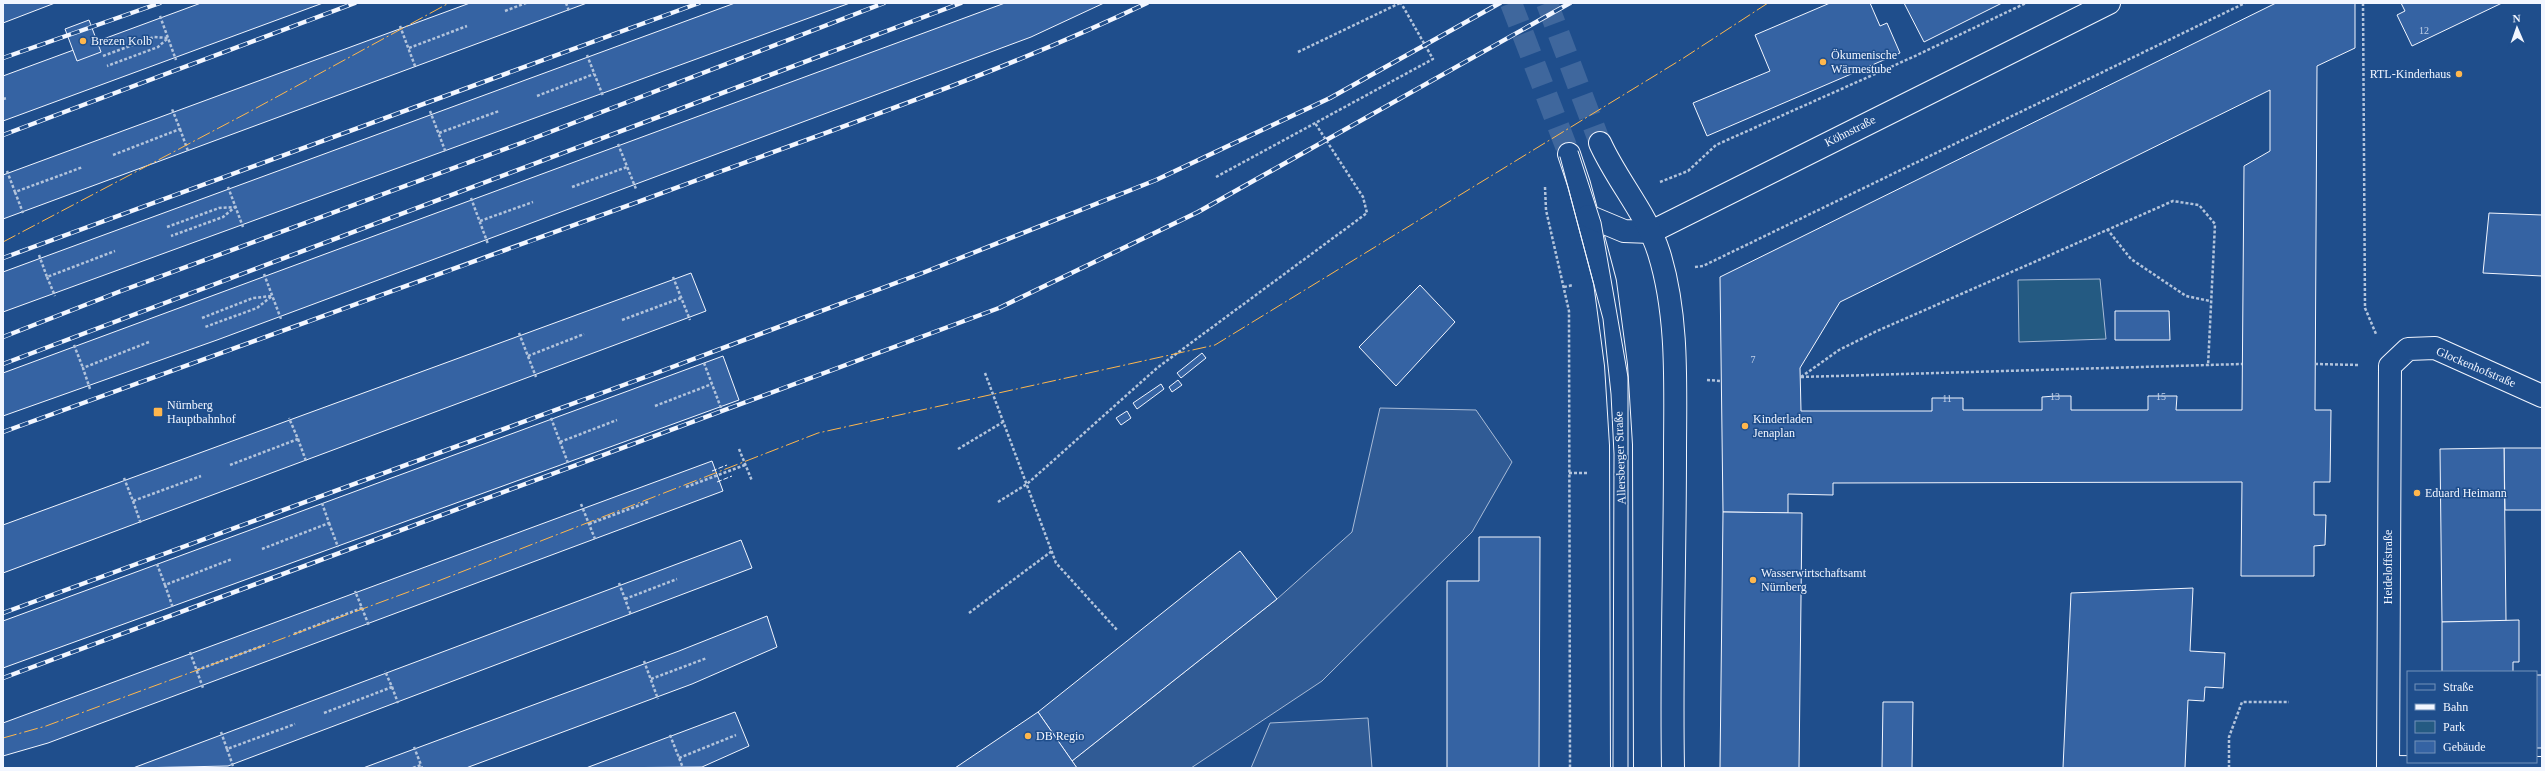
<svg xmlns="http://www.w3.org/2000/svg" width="2545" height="771" font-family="Georgia,serif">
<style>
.green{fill:#245a82;stroke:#a8bbd7}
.parking{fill:#305b95;stroke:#a8bbd7}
.building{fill:#3563a3;stroke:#f2f6ff;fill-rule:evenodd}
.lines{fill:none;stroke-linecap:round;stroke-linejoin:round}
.minor-tunnel{stroke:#3f679d;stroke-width:22;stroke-dasharray:22 11;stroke-linecap:butt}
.major-tunnel{stroke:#3f679d;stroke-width:22;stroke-dasharray:22 11;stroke-linecap:butt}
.minor-casing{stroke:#f2f6ff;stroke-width:24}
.major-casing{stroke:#f2f6ff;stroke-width:24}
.path{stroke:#b3c4dc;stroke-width:2.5;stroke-dasharray:3 2;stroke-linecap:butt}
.minor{stroke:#1f4e8c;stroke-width:22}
.major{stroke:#1f4e8c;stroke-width:22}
.tram{stroke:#f2f6ff;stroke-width:1}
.rail-casing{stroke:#f2f6ff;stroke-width:4.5}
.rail{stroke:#1f4e8c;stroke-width:3;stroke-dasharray:9;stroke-linecap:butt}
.fence{stroke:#f2f6ff;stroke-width:1;stroke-dasharray:5 2;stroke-linecap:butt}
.power{stroke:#ffb74d;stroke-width:1;stroke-dasharray:14 3 2 3;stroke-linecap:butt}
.poi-dot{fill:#ffb74d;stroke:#1f4e8c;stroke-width:1.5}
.labels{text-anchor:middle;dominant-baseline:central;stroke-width:3;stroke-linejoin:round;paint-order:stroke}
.number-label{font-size:10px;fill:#c3d1e8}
.poi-label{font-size:12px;fill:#f2f6ff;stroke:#1f4e8c;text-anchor:start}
.street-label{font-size:12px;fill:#f2f6ff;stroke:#1f4e8c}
</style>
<rect width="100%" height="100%" fill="#1f4e8c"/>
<polygon class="green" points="2100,279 2106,339 2019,342 2018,280"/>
<g class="parking">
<polygon points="1380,408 1476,410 1512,462 1472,532 1322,681 1191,768 1077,768 1072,761 1277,599 1352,532"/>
<polygon points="1368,718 1372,768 1251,768 1270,723"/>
</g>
<g class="building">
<polygon points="3,3 55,3 3,23"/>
<polygon points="201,3 323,3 3,121 3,76"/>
<polygon points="470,3 587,3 3,219 3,175"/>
<polygon points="735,3 850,3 3,312 3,272"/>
<polygon points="1005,3 1104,3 1031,37 217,340 3,416 3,373"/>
<polygon points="1830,3 1870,3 1880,26 1887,23 1900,53 1707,136 1693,103 1770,71 1755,35"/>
<polygon points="1904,3 2002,3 1924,42"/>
<path d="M2276 3H2355V48L2317 66 2315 410H2331L2330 482H2314V515H2326L2325 545 2314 546V576H2241L2242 482 1833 483V495L1788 494V513L1723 512 1720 277ZM2270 90V151L2244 166 2242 410H2176L2177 396H2148V410H2071V396H2055L2042 397V410H1963V398H1932V411H1801L1800 368 1840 302Z"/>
<polygon points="2401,3 2502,3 2412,46 2397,15 2405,11"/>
<polygon points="89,20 101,52 77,61 65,29"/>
<polygon points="2489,213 2542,215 2542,276 2483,273"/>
<polygon points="691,273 706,311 3,573 3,525"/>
<polygon points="1420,285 1455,322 1396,386 1359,347"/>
<polygon points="2115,311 2169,311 2170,340 2115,340"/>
<polygon points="1202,353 1206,358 1181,378 1177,373"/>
<polygon points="723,356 739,400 3,668 3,621"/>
<polygon points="1178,380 1182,385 1172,392 1169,387"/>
<polygon points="1161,384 1164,389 1137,409 1133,403"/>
<polygon points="1127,411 1131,418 1121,425 1116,418"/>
<polygon points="2504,448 2542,448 2542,510 2505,510"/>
<polygon points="2504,448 2506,621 2442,622 2440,449"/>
<polygon points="712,461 723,491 48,743 3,756 3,723"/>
<polygon points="1723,512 1802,513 1799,768 1720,768"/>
<polygon points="1479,537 1540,537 1539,768 1447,768 1447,581 1479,581"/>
<polygon points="741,540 752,568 228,766 133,768"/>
<polygon points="1240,551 1277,599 1072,761 1038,712"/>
<polygon points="2193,588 2190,651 2225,653 2223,688 2205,687 2204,701 2188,700 2185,768 2063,768 2071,593"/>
<polygon points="767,616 777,647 692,684 466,768 363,768 679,651"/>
<polygon points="2519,620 2519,662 2513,662 2513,672 2442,672 2442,622"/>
<rect x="2536" y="675" width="6" height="73"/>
<polygon points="1883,702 1913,702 1912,768 1882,768"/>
<polygon points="735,712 749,746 702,767 586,768"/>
<polygon points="1038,712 1077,768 955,768"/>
</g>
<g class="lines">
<polyline class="minor-tunnel" points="1511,3 1569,154"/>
<polyline class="major-tunnel" points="1547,3 1600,143"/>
<g class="minor-casing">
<g id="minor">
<polyline points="1569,154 1579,184 1605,282 1616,365 1621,445 1622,768"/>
<polyline points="1588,216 1624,231 1651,232 2109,3"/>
<polyline points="2388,767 2542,768"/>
<polyline points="2388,768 2390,366 2408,349 2435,348 2542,396"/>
</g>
</g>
<g class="major-casing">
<path id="major" d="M1600 143C1617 181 1647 214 1659 253 1679 317 1675 389 1675 455 1675 559 1671 664 1673 768"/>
</g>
<g class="path">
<polyline points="566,3 569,11"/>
<polyline points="2363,3 2365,308 2376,334"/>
<polyline points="505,11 526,3"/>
<polyline points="160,16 176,60"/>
<polyline points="400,26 415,66"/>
<polyline points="409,48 467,26"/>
<polyline points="1298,52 1400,3"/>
<polyline points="587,55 603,96"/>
<polyline points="103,56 154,37 168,38 158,47 107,66"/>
<polyline points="537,96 594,74"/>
<polyline points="3,99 7,98"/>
<polyline points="430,111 446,153"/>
<polyline points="180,129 188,151"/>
<polyline points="439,133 499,111"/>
<polyline points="618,144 636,189"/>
<polyline points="113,155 180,129 172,109"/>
<polyline points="7,171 15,192 83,167"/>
<polyline points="1216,177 1433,59 1401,3"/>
<polyline points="1660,182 1688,171 1716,145 1913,57 2026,3"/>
<polyline points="228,187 243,227"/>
<polyline points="572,187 627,167"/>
<polyline points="1545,187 1546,210 1569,311 1570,768"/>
<polyline points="15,192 23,213"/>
<polyline points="471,198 488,244"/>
<polyline points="480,221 533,202"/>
<polyline points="167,227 219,208 235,207 223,217 171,236"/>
<polyline points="2107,229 2131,259 2186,296 2210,301"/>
<polyline points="39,255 47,277 115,251"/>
<polyline points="1695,267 1703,266 2245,3"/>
<polyline points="264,274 281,319"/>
<polyline points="47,277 55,296"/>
<polyline points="673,277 690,320"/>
<polyline points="1564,287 1573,285"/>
<polyline points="202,318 253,298 272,296 257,308 205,327"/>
<polyline points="622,320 681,298"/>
<polyline points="519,333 536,377"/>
<polyline points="74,345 83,368"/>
<polyline points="528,356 584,334"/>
<polyline points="704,363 721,408"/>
<polyline points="2315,364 2359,365"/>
<polyline points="985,373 1056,563 1117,630"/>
<polyline points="1801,377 1839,350 1877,331 2173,201 2199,205 2215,224 2208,366"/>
<polyline points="1801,377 2242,364"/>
<polyline points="1707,380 1721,381"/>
<polyline points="90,389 83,368 149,342"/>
<polyline points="655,406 712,384"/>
<polyline points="551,418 568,463"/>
<polyline points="298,439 306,461"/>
<polyline points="560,442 617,420"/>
<polyline points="739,449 752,481"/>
<polyline points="958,449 1003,422"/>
<polyline points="230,465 298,439 289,418"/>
<polyline points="1569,473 1589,473"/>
<polyline points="124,478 133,501 201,476"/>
<polyline points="686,487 745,465"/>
<polyline points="133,501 141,524"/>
<polyline points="998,502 1027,484 1157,368 1367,213 1363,197 1315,123"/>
<polyline points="581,504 595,539"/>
<polyline points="329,523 338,547"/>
<polyline points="589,524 648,502"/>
<polyline points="262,549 329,523 322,503"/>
<polyline points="157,564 165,585 232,559"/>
<polyline points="619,583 631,615"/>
<polyline points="165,585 173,608"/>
<polyline points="625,599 677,579"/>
<polyline points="362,608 369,626"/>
<polyline points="969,613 1052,551"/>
<polyline points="294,634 362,608 355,591"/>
<polyline points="190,652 203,688"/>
<polyline points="644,661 658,699"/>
<polyline points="197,670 265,645"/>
<polyline points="651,679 707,658"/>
<polyline points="392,687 398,703"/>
<polyline points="324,713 392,687 385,671"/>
<polyline points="221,732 227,749"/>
<polyline points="670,735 683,768"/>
<polyline points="414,747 421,765"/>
<polyline points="679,758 736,735"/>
<polyline points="233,766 227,749 295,724"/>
<polyline points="413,768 421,765 422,768"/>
<polyline points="2229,768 2229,737 2242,702 2289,702"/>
</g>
<use href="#minor" class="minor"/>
<use href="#major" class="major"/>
<g class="tram">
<polyline points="1578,151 1601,222 1628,377 1628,768"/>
<polyline points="1560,157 1603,319 1611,394 1614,454 1613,768"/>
</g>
<g class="rail-casing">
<g id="rail">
<polyline points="3,58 160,3"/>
<polyline points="3,135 355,3"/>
<polyline points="3,258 699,3"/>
<polyline points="3,337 121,291 524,142 884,3"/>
<polyline points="3,364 961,3"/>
<path d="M3 432C242 345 481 260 719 172 863 119 1009 69 1147 3"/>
<polyline points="3,613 659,372 925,272 1156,180 1330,98 1500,3"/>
<polyline points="3,678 999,308 1198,212 1570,3"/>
</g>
</g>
<use href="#rail" class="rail"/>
<g class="fence">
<polyline points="712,471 727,465"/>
<polyline points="717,482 732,476"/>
</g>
<g class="power">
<polyline points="3,242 249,112 449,3"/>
<polyline points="3,738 46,726 438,581 818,433 1215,345 1682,59 1768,3"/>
</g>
</g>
<g class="poi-dot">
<circle cx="83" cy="41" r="4"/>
<circle cx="1823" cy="62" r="4"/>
<circle cx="2459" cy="74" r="4"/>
<rect x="153" y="407" width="10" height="10" rx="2"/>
<circle cx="1745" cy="426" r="4"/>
<circle cx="2417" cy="493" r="4"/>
<circle cx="1753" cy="580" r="4"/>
<circle cx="1028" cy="736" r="4"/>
</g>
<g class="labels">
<g class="number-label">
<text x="2424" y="30">12</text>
<text x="1753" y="359">7</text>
<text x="2055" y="396">13</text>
<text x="2161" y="396">15</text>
<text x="1947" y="398">11</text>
</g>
<g class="poi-label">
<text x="91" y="41">Brezen Kolb</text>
<text x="1831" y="55">Ökumenische<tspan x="1831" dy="14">Wärmestube</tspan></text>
<text x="2451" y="74" text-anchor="end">RTL-Kinderhaus</text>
<text x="167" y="405">Nürnberg<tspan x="167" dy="14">Hauptbahnhof</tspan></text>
<text x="1753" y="419">Kinderladen<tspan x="1753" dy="14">Jenaplan</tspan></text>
<text x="2425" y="493">Eduard Heimann</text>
<text x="1761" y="573">Wasserwirtschaftsamt<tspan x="1761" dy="14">Nürnberg</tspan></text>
<text x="1036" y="736">DB Regio</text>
</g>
<g class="street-label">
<text transform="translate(1850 131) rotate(-27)">Köhnstraße</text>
<text transform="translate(2476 367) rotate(23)">Glockenhofstraße</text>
<text transform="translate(1620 458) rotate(-92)">Allersberger Straße</text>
<text transform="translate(2388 567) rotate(-90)">Heideloffstraße</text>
</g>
</g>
<rect width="2545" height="771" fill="none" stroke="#f2f6ff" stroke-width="8"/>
<rect x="2407" y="671" width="130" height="92" fill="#1f4e8c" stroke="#7391ba"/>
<rect x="2415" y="684" width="20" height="6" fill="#1f4e8c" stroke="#7391ba"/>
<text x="2443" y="691" font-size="12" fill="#f2f6ff">Straße</text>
<rect x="2415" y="704" width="20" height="6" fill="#f2f6ff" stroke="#7391ba"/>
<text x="2443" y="711" font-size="12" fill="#f2f6ff">Bahn</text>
<rect x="2415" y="721" width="20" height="12" fill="#245a82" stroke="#7391ba"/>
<text x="2443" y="731" font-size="12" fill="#f2f6ff">Park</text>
<rect x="2415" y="741" width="20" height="12" fill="#3563a3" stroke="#7391ba"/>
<text x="2443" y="751" font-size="12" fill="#f2f6ff">Gebäude</text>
<g transform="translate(2517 28) rotate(358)" stroke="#1f4e8c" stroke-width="3" paint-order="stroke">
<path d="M0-3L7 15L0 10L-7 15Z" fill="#f2f6ff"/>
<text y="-6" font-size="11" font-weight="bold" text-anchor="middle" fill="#f2f6ff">N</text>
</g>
</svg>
